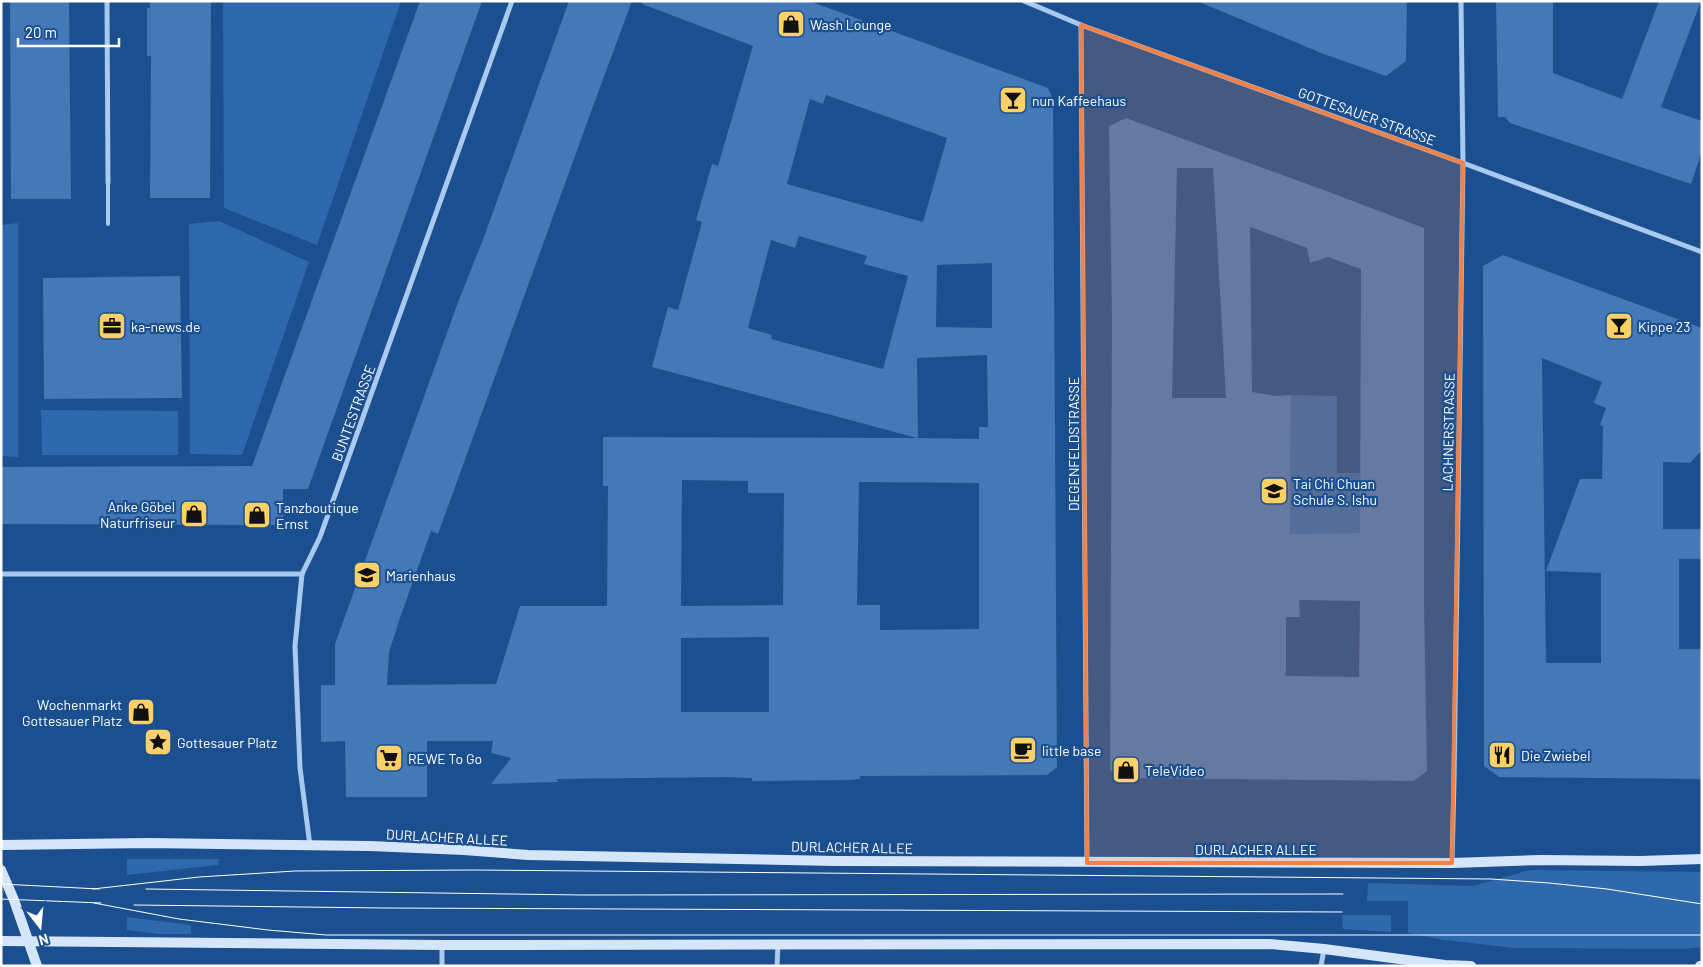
<svg xmlns="http://www.w3.org/2000/svg" width="1703" height="967" font-family="Barlow,sans-serif">
<style>
.green{fill:#2e69ad}
.building{fill:#4478b7;fill-rule:evenodd}
.lines{fill:none;stroke-linecap:round;stroke-linejoin:round}
.lane{stroke:#a9c9ee;stroke-width:4}
.street{stroke:#a9c9ee;stroke-width:5}
.secondary{stroke:#d6e6fa;stroke-width:10}
.tram{stroke:#fff;stroke-width:1}
.marked{fill:#ee8249;fill-opacity:0.2;stroke:#ee8249;stroke-width:4;stroke-linejoin:round}
.labels{text-anchor:middle;dominant-baseline:central;stroke-width:4.5;stroke-linejoin:round;paint-order:stroke}
.poi-label{font-size:14px;fill:#fff;stroke:#1b4f8f;text-anchor:start}
.street-label{font-size:14px;fill:#fff;stroke:#1b4f8f}
</style>
<rect width="100%" height="100%" fill="#1b4f8f"/>
<g class="green">
<polygon points="223,1 401,1 317,245 224,208"/>
<polygon points="219,221 309,262 242,455 190,454 189,224"/>
<polygon points="18,223 18,457 1,456 1,225"/>
<polygon points="1291,395 1337,396 1337,473 1360,473 1360,533 1290,534"/>
<polygon points="41,410 178,411 178,455 42,455"/>
<polygon points="127,859 219,859 218,865 127,875"/>
<polygon points="1530,870 1702,872 1702,947 1684,949 1515,948 1444,940 1408,933 1408,901 1367,901 1368,883 1473,886"/>
<polygon points="1342,915 1391,915 1391,932 1343,929"/>
<polygon points="127,917 191,925 191,934 159,934 127,930"/>
</g>
<g class="building">
<polygon points="10,1 69,1 71,199 11,199"/>
<polygon points="150,1 211,1 210,198 150,198 151,56 147,56 147,8 150,8"/>
<polygon points="420,1 482,1 308,489 283,489 283,525 1,524 1,467 252,466"/>
<path d="M569 1H632L592 109 438 534 431 531 401 615 389 652 387 685 496 684 520 606H607L608 486H603V437L917 438 652 367 668 307 678 310 702 222 696 220 712 164 718 166 753 46 642 4 643 1H809L1048 88 1053 99 1057 767 1047 775 860 776V779L849 780 752 781V778L727 777 557 779 558 782 491 784 511 758 491 753 493 741H427V797H346L345 741 321 742V685H335V644L457 305 484 237ZM826 95 947 138 923 222 787 184 810 99 823 104ZM799 236 867 256 864 264 908 276 883 369 771 339 772 335 748 328 771 240 795 248ZM992 263V328L936 327 937 265ZM987 355 988 427H979V439L918 438 917 358ZM682 480 748 481V493H784L783 605 681 606ZM859 482 979 483V629L880 630V605H857ZM769 637V712H681V638Z"/>
<polygon points="1197,1 1407,1 1406,61 1386,76 1321,53"/>
<polygon points="1496,1 1553,1 1553,73 1622,99 1659,1 1701,1 1661,107 1702,121 1702,151 1691,184 1510,123 1505,117 1498,117"/>
<path d="M1126 118 1321 189 1424 228V601L1427 771 1414 781 1122 778 1110 770 1112 321 1109 126ZM1177 168H1213L1226 398H1172ZM1250 227 1307 248 1310 263 1328 257 1361 269 1360 533 1290 534 1291 395 1276 396 1252 392ZM1299 600 1360 601 1359 677 1285 676 1286 671V617H1300Z"/>
<path d="M1503 255 1702 328V450L1690 463 1663 462V529H1702V559H1679V649H1702V779L1499 777 1484 766 1483 266ZM1542 358 1602 382 1594 403 1606 408 1600 425 1603 426 1602 479H1580L1546 571 1601 573V663H1546Z"/>
<polygon points="180,276 182,398 44,399 43,278"/>
</g>
<g class="lines">
<polyline class="lane" points="108,183 108,224"/>
<g class="street">
<polyline points="107,1 108,183"/>
<polyline points="1024,1 1081,25 1463,163 1702,252"/>
<polyline points="1081,25 1087,862"/>
<polyline points="1,574 302,574"/>
<polyline points="310,846 300,768 295,646 302,574 320,537 512,1"/>
<polyline points="1452,863 1454,781 1463,163 1461,1"/>
<polyline points="442,966 442,945"/>
<polyline points="777,966 778,945"/>
<polyline points="1321,966 1324,949"/>
</g>
<g class="secondary">
<polyline points="1,845 149,843 370,846 464,850 528,855 835,861 1452,863 1540,860 1640,861 1702,859"/>
<polyline points="1,870 14,900 37,966"/>
<polyline points="1,941 442,945 1269,944 1324,949 1445,965 1471,966"/>
<polyline points="1700,966 1702,966"/>
</g>
<g class="tram">
<polyline points="1,884 99,889"/>
<polyline points="93,889 199,877 295,871 475,870 1491,879 1549,883 1607,889 1702,904"/>
<polyline points="146,889 582,895 1343,894"/>
<polyline points="1,899 101,903"/>
<polyline points="94,903 179,919 268,930 326,935 1702,935"/>
<polyline points="134,905 385,908 1342,912"/>
</g>
</g>
<path class="marked" d="M1081 25 1463 163 1452 863H1087Z"/>
<defs>
<g id="shop-square" transform="scale(1.4375)"><rect x="-9" y="-9" width="18" height="18" rx="4" fill="#ffd166" stroke="#1b4f8f"/><path d="M-5-2.5h2.3a2.7 3.5 0 0 1 5.4 0H5L5.5 6h-11ZM-1.5-2.5h3a1.5 2.3 0 0 0-3 0Z" fill="#111"/></g>
<g id="bar-square" transform="scale(1.4375)"><rect x="-9" y="-9" width="18" height="18" rx="4" fill="#ffd166" stroke="#1b4f8f"/><path d="M-6-5H6L.8 .8V4.5H3.5V6h-7V4.5H-.8V.8Z" fill="#111"/></g>
<g id="office-square" transform="scale(1.4375)"><rect x="-9" y="-9" width="18" height="18" rx="4" fill="#ffd166" stroke="#1b4f8f"/><path d="M-6-3h4V-5.5h4V-3h4V5H-6ZM-1-4.5V-3h2v-1.5ZM-6 0V1H6V0Z" fill="#111"/></g>
<g id="school-square" transform="scale(1.4375)"><rect x="-9" y="-9" width="18" height="18" rx="4" fill="#ffd166" stroke="#1b4f8f"/><path d="M0-5L7-2L0 1L-7-2ZM-4 1L0 2.5L4 1V4Q0 6-4 4Z" fill="#111"/></g>
<g id="sight-square" transform="scale(1.4375)"><rect x="-9" y="-9" width="18" height="18" rx="4" fill="#ffd166" stroke="#1b4f8f"/><path d="M0-6L1.8-2.2L6-1.7L2.9 1.2L3.7 5.4L0 3.3L-3.7 5.4L-2.9 1.2L-6-1.7L-1.8-2.2Z" fill="#111"/></g>
<g id="cafe-square" transform="scale(1.4375)"><rect x="-9" y="-9" width="18" height="18" rx="4" fill="#ffd166" stroke="#1b4f8f"/><path d="M-5.5-4.5H6V0H3Q3 3.5 0 3.5H-2.5Q-5.5 3.5-5.5 0ZM3-3.2v2h1.7v-2ZM-6 4.5H4V6H-6Z" fill="#111"/></g>
<g id="restaurant-square" transform="scale(1.4375)"><rect x="-9" y="-9" width="18" height="18" rx="4" fill="#ffd166" stroke="#1b4f8f"/><path d="M-5-6h1v4h1v-4h1v4h1v-4h1v5L-1.5 .5V6h-2V.5L-5-1ZM5-6V6H3V1.5H1.5Q1.5-4 5-6Z" fill="#111"/></g>
<g id="supermarket-square" transform="scale(1.4375)"><rect x="-9" y="-9" width="18" height="18" rx="4" fill="#ffd166" stroke="#1b4f8f"/><path d="M-6-5.5h2.5l.6 2H6L4.5 2H-2.5L-4.4-4H-6ZM-1.5 3.2a1.3 1.3 0 1 0 .1 0ZM3 3.2a1.3 1.3 0 1 0 .1 0Z" fill="#111"/></g>
</defs>
<g fill-rule="evenodd">
<use href="#shop-square" x="791" y="24"/>
<use href="#bar-square" x="1013" y="100"/>
<use href="#office-square" x="112" y="326"/>
<use href="#bar-square" x="1619" y="326"/>
<use href="#school-square" x="1274" y="491"/>
<use href="#shop-square" x="194" y="514"/>
<use href="#shop-square" x="257" y="515"/>
<use href="#school-square" x="367" y="575"/>
<use href="#shop-square" x="141" y="712"/>
<use href="#sight-square" x="158" y="742"/>
<use href="#cafe-square" x="1023" y="750"/>
<use href="#restaurant-square" x="1502" y="755"/>
<use href="#supermarket-square" x="389" y="758"/>
<use href="#shop-square" x="1126" y="770"/>
</g>
<g class="labels">
<g class="poi-label">
<text x="810" y="24">Wash Lounge</text>
<text x="1032" y="100">nun Kaffeehaus</text>
<text x="131" y="326">ka-news.de</text>
<text x="1638" y="326">Kippe 23</text>
<text x="1293" y="483">Tai Chi Chuan<tspan x="1293" dy="16">Schule S. Ishu</tspan></text>
<text x="175" y="506" text-anchor="end">Anke Göbel<tspan x="175" dy="16">Naturfriseur</tspan></text>
<text x="276" y="507">Tanzboutique<tspan x="276" dy="16">Ernst</tspan></text>
<text x="386" y="575">Marienhaus</text>
<text x="122" y="704" text-anchor="end">Wochenmarkt<tspan x="122" dy="16">Gottesauer Platz</tspan></text>
<text x="177" y="742">Gottesauer Platz</text>
<text x="1042" y="750">little base</text>
<text x="1521" y="755">Die Zwiebel</text>
<text x="408" y="758">REWE To Go</text>
<text x="1145" y="770">TeleVideo</text>
</g>
<g class="street-label">
<text transform="translate(1367 116) rotate(20)">GOTTESAUER STRASSE</text>
<text transform="translate(353 413) rotate(-70)">BUNTESTRASSE</text>
<text transform="translate(1448 432) rotate(-89)">LACHNERSTRASSE</text>
<text transform="translate(1073 444) rotate(-90)">DEGENFELDSTRASSE</text>
<text transform="translate(447 837) rotate(3)">DURLACHER ALLEE</text>
<text transform="translate(852 847) rotate(1)">DURLACHER ALLEE</text>
<text x="1256" y="849">DURLACHER ALLEE</text>
</g>
</g>
<rect width="1703" height="967" fill="none" stroke="#ffffff" stroke-width="5"/>
<g transform="translate(40 927) rotate(164)" stroke="#1b4f8f" stroke-width="4" paint-order="stroke">
<path d="M0-4L9 19L0 12L-9 19Z" fill="#ffffff"/>
<text y="-8" font-size="14" font-weight="bold" text-anchor="middle" fill="#ffffff">N</text>
</g>
<path d="M18 38v8h101v-8" fill="none" stroke="#ffffff" stroke-width="2.5"/>
<text x="25" y="38" font-size="15" fill="#ffffff" stroke="#1b4f8f" stroke-width="4" paint-order="stroke">20 m</text>
</svg>
